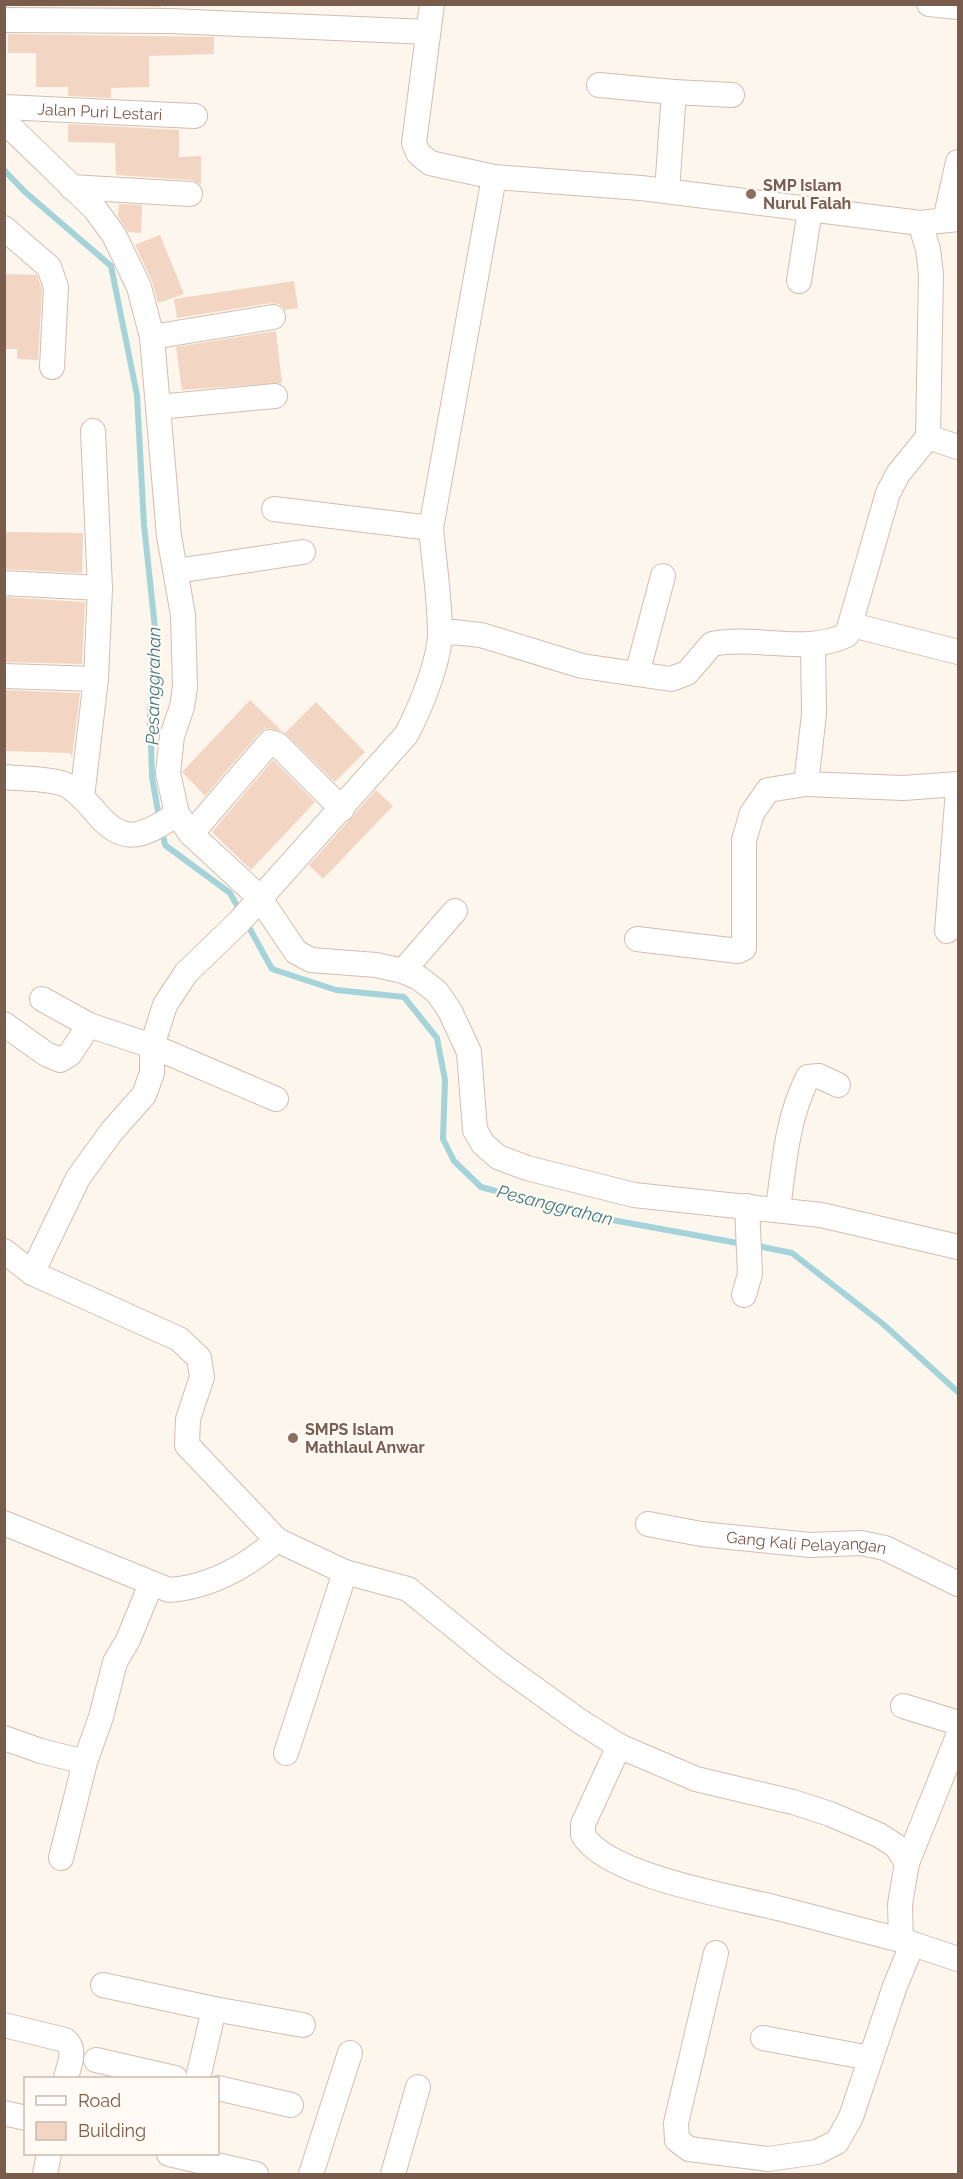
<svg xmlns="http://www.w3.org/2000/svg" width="963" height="2179" font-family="Raleway,sans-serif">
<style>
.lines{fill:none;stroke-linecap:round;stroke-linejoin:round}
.stream{stroke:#a5d3da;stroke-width:6}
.building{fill:#f3d5c3}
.minor-casing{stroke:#d1beb0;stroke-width:26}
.minor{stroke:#fff;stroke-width:24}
.education-dot{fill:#8d6e63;stroke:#fffaf3;stroke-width:2}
.labels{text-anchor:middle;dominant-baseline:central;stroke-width:4.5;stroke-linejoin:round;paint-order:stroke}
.street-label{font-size:16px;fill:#7a5c4d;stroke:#fffaf3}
.education-label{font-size:16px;font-weight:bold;fill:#785e54;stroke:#fffaf3;text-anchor:start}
.water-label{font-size:18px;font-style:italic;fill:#437c86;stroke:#fffaf3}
</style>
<rect width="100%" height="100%" fill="#fdf6ec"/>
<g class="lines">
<g class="stream">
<polyline points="4,170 25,192 111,266 137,395 144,525 157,647 150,711 152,777 159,817"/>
<polyline points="162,830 165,845 230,893 241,913"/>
<polyline points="246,922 272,969 336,990 404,997 437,1038 445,1080 443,1139 454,1161 481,1187 585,1215 743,1244"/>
<polyline points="753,1245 792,1253 883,1324 958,1392"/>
</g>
</g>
<g class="building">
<polygon points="19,4 161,4 161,7"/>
<polygon points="8,34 214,37 214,54 149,56 149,87 111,88 111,98 68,96 68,87 36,87 36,53 8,53"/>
<polygon points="68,124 179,130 179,157 201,156 201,184 191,180 116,175 115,143 68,142"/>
<polygon points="119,204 142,205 141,233 128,232 118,216"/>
<polygon points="160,235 184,294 158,303 152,281 135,245"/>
<polygon points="4,274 37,275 42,289 38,360 17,359 17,349 4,349"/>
<polygon points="294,281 298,308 285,310 279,304 271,303 177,318 174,299"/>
<polygon points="276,331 282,383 182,390 176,347"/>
<polygon points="4,532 83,533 82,573 4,569"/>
<polygon points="4,597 85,602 82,664 4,662"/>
<polygon points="4,690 80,693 72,757 70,753 4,751"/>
<polygon points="250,700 282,731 267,728 260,732 205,796 182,772"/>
<polygon points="316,702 365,752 335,782 285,733"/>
<polygon points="273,760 315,802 251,870 212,832"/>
<polygon points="376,790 393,806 323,879 309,865"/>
</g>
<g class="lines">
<g class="minor-casing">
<g id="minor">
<polyline points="432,4 414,143 418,153 430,163 494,177 641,188 920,223 958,219"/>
<polyline points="929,4 958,7"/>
<polyline points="4,20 171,21 428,32"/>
<polyline points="599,85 674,92 667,191"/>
<polyline points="674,92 732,95"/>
<path id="s1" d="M4 107 195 116"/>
<polyline points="4,121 95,209 114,235 139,287 152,337 169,536 183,615 185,687 182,707 172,736 168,773 177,814 191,834 259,897 296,952 311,960 376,965 403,971 419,978 437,992 450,1011 469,1052 475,1130 483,1144 498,1157 527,1168 634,1195 821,1215 958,1247"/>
<polyline points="71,187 190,194"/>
<polyline points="945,220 958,162"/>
<polyline points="4,228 49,267 56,287 52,367"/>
<polyline points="799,281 810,209"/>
<polyline points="152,337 273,317"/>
<polyline points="158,407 275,396"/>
<polyline points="93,431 100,588"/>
<polyline points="928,437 958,447"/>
<polyline points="431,528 494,177"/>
<polyline points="176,571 303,552"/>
<polyline points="4,583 100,588 96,679 82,797"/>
<polyline points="852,625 958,652"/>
<path d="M440 636 453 632 481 635 582 666 671 679 687 673 712 644C757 635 804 655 847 635L888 493 898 474 928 437 931 274 928 249 920 223"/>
<polyline points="813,644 814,714 806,784 903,788 958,784"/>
<polyline points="637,674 663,576"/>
<polyline points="4,676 96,679"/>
<path d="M4 777C22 779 47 778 64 784 75 789 84 799 92 808 122 846 140 839 177 814"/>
<polyline points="191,834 270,742 277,744 342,809"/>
<polyline points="947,931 958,790"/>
<polyline points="637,939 738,951 744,948 744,840 752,813 768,790 806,784"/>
<polyline points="403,971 455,911"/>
<polyline points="42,999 89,1025 152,1046 276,1099"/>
<polyline points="4,1024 46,1054 60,1060 70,1054 89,1025"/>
<path d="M778 1209C784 1164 787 1118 808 1077L819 1076 838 1085"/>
<polyline points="4,1251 32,1273 179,1339 199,1358 202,1377 188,1419 187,1445 277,1540 345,1572 408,1589 499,1663 578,1720 619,1746 696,1779 793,1802 830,1814 879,1835 896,1846 907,1863"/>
<path d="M32 1273 78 1178 112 1131 144 1095 152 1073V1046L165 1005 186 973 239 922 406 735C420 709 439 663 440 634 440 599 434 563 431 528L274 509"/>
<polyline points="744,1295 750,1274 747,1206"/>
<path d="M4 1523 169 1590C210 1587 246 1567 277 1540"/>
<path id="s2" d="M648 1524 701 1534 810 1545 861 1543 885 1548 958 1584"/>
<polyline points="903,1706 952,1721 958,1726"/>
<polyline points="958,1736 907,1863 900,1904 901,1940 958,1959"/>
<polyline points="4,1738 41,1751 85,1762"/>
<path d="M619 1746 583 1824V1835C607 1876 731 1896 777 1908 818 1918 860 1930 901 1940"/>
<polyline points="286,1753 345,1572"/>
<polyline points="61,1858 85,1762 101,1717 115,1662 128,1640 151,1584"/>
<polyline points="716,1953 676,2123 677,2140 689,2149 768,2159 817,2152 837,2142 851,2117 895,1986 912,1945"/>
<polyline points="103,1985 214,2009 198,2078"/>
<polyline points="214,2009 303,2025"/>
<path d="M4 2025 65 2040C77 2049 69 2065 66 2078"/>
<polyline points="763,2038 870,2058"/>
<polyline points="96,2060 175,2078"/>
<polyline points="218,2088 291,2105"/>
<polyline points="4,2113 26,2118"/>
<polyline points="169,2154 256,2174"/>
<polyline points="45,2174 49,2154"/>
<polyline points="311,2174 350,2053"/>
<polyline points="393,2174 418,2087"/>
</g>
</g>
<use href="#minor" class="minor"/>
</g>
<g class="education-dot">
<circle cx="751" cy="194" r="6"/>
<circle cx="293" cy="1438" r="6"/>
</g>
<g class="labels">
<g class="street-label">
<text stroke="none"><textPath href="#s1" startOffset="96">Jalan Puri Lestari</textPath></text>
<text stroke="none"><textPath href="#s2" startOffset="160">Gang Kali Pelayangan</textPath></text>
</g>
<g class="education-label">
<text x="763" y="185">SMP Islam<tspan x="763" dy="18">Nurul Falah</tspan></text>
<text x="305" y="1429">SMPS Islam<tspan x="305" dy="18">Mathlaul Anwar</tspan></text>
</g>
<g class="water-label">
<text transform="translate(153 686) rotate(-89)">Pesanggrahan</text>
<text transform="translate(555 1205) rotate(14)">Pesanggrahan</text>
</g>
</g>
<rect width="963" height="2179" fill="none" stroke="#7a5c4d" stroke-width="12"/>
<rect x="24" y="2077" width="195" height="78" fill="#fffaf3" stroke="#cabbb1" stroke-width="1.5"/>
<rect x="36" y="2096" width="30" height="9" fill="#ffffff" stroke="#cabbb1" stroke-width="1.5"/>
<text x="78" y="2107" font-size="18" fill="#7a5c4d">Road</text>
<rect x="36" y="2122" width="30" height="18" fill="#f3d5c3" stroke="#cabbb1" stroke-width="1.5"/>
<text x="78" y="2137" font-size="18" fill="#7a5c4d">Building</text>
</svg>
